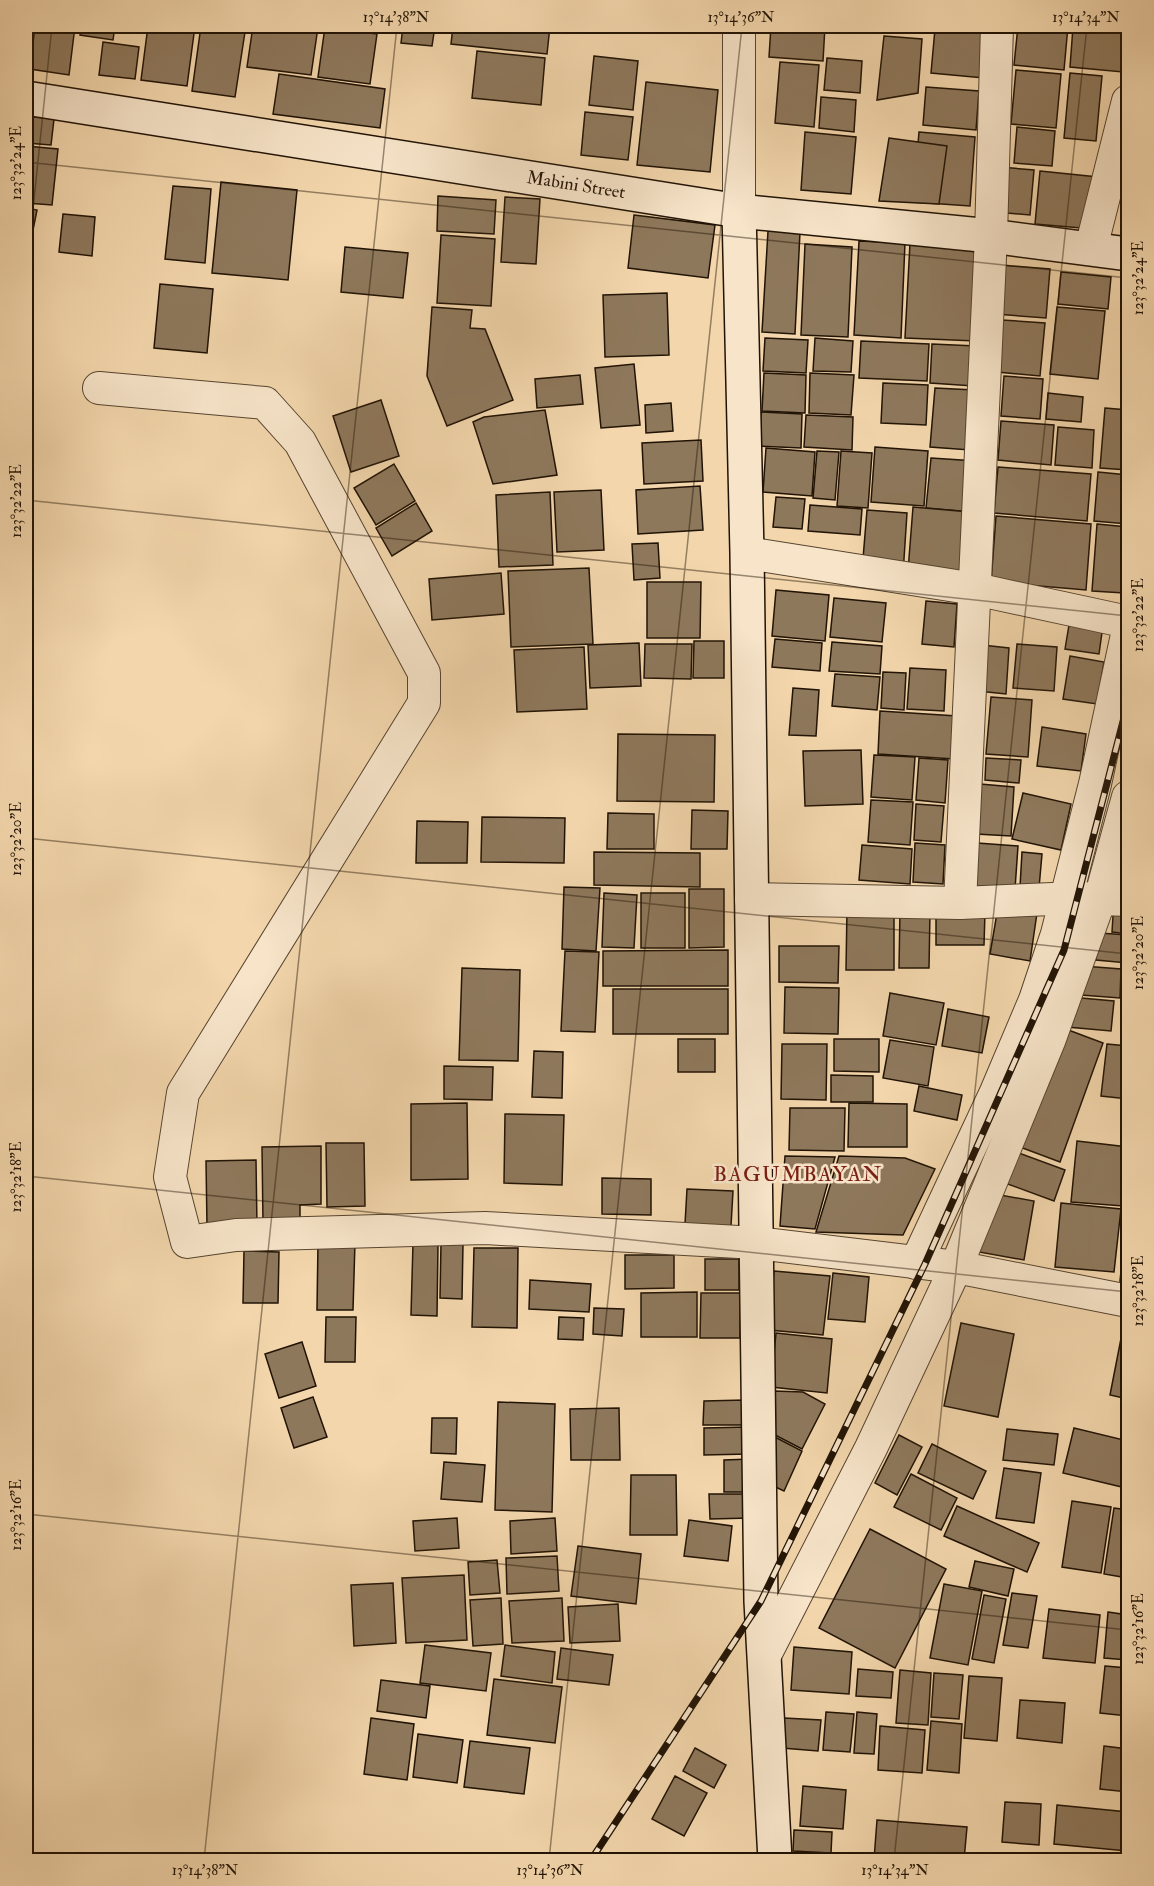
<svg xmlns="http://www.w3.org/2000/svg" width="1154" height="1886" font-family="'IM FELL Double Pica',serif">
<style>
.building{fill:#8e785c;stroke:#211305;stroke-width:1.5}
.lines{fill:none;stroke-linecap:round;stroke-linejoin:round}
.street-casing{stroke:#56442f;stroke-width:34}
.secondary-casing{stroke:#211305;stroke-width:36}
.street{stroke:#f7e4c9;stroke-width:32}
.secondary{stroke:#f7e4c9;stroke-width:33}
.rail-casing{stroke:#211305;stroke-width:7}
.rail{stroke:#f7e4c9;stroke-width:4.5;stroke-dasharray:14;stroke-linecap:butt}
.ticks{fill:none;stroke:#211305;stroke-width:1.5;stroke-opacity:0.45}
.labels{text-anchor:middle;dominant-baseline:central;stroke-width:5;stroke-linejoin:round;paint-order:stroke}
.street-label{font-size:18px;fill:#211305;stroke:#f7e4c9}
.quarter-label{font-size:21px;letter-spacing:1.5px;fill:#7a1f14;stroke:#f7e4c9}
.neatline{fill:none;stroke:#211305;stroke-width:2}
.ticks-label{font-size:15px;text-anchor:middle;fill:#211305}
</style>
<rect width="100%" height="100%" fill="#f3d6ac"/>
<filter id="stains"><feTurbulence type="fractalNoise" baseFrequency=".00333" numOctaves="4"/><feColorMatrix values="0 0 0 0 .2 0 0 0 0 .09 0 0 0 0 .02 0 0 0 .5 -.17"/></filter>
<radialGradient id="worn" r=".72"><stop offset=".6" stop-color="#630" stop-opacity="0"/><stop offset="1" stop-color="#630" stop-opacity=".3"/></radialGradient>
<g class="building">
<polygon points="35,26 75,26 69,75 30,69"/>
<polygon points="81,26 115,26 113,40 80,35"/>
<polygon points="148,26 195,26 187,86 141,80"/>
<polygon points="201,26 245,32 235,97 192,91"/>
<polygon points="253,26 318,27 311,75 247,67"/>
<polygon points="403,26 435,26 432,46 401,43"/>
<polygon points="453,26 550,26 547,54 451,44"/>
<polygon points="771,26 825,26 823,61 769,57"/>
<polygon points="1018,26 1068,26 1064,70 1014,65"/>
<polygon points="325,27 377,34 370,84 318,77"/>
<polygon points="1073,27 1127,32 1123,72 1070,67"/>
<polygon points="935,29 988,33 984,78 931,73"/>
<polygon points="884,36 922,39 918,93 877,100"/>
<polygon points="103,42 139,47 135,79 99,75"/>
<polygon points="477,51 545,58 541,105 472,98"/>
<polygon points="594,56 638,61 633,110 589,105"/>
<polygon points="827,58 862,61 860,93 824,90"/>
<polygon points="780,62 819,65 814,127 775,123"/>
<polygon points="1016,70 1061,74 1056,128 1011,124"/>
<polygon points="1070,73 1102,76 1096,141 1064,138"/>
<polygon points="279,74 385,89 380,128 273,114"/>
<polygon points="646,82 718,90 710,172 637,165"/>
<polygon points="926,87 979,91 976,130 923,125"/>
<polygon points="821,97 856,100 854,132 819,128"/>
<polygon points="585,112 633,117 628,160 581,155"/>
<polygon points="26,116 54,119 51,145 26,143"/>
<polygon points="1017,127 1055,131 1052,166 1014,163"/>
<polygon points="805,132 856,137 851,194 801,190"/>
<polygon points="919,132 975,137 970,206 913,202"/>
<polygon points="889,138 947,146 939,204 879,201"/>
<polygon points="26,146 58,149 52,205 26,203"/>
<polygon points="1128,154 1128,194 1115,193"/>
<polygon points="1000,167 1034,170 1030,215 995,212"/>
<polygon points="1040,171 1098,177 1093,229 1035,224"/>
<polygon points="221,182 297,190 288,280 212,273"/>
<polygon points="173,186 211,189 205,263 165,259"/>
<polygon points="438,196 496,200 494,234 437,231"/>
<polygon points="505,197 540,199 536,264 501,262"/>
<polygon points="26,208 37,210 30,245 26,244"/>
<polygon points="63,214 95,217 92,256 59,252"/>
<polygon points="634,215 715,225 708,278 628,268"/>
<polygon points="768,231 800,232 795,334 762,332"/>
<polygon points="441,235 495,239 491,306 437,303"/>
<polygon points="859,241 905,243 901,338 854,335"/>
<polygon points="910,243 981,246 976,341 905,338"/>
<polygon points="805,244 852,247 848,337 801,335"/>
<polygon points="345,247 408,253 403,298 341,292"/>
<polygon points="999,265 1050,269 1046,318 995,314"/>
<polygon points="1061,272 1111,277 1108,309 1058,304"/>
<polygon points="160,284 213,289 207,353 154,348"/>
<polygon points="667,293 669,355 605,357 603,295"/>
<polygon points="432,307 472,310 470,328 485,329 513,400 447,426 427,376"/>
<polygon points="1057,307 1105,311 1098,379 1050,374"/>
<polygon points="1002,320 1045,323 1040,376 997,372"/>
<polygon points="765,338 808,340 806,373 763,371"/>
<polygon points="815,338 853,341 851,372 813,371"/>
<polygon points="861,341 929,344 927,381 859,378"/>
<polygon points="932,344 976,346 974,386 930,383"/>
<polygon points="634,364 640,425 601,428 595,368"/>
<polygon points="764,373 806,375 805,413 762,411"/>
<polygon points="810,373 854,375 851,415 809,413"/>
<polygon points="580,375 583,404 537,408 535,379"/>
<polygon points="1004,376 1043,379 1040,419 1001,416"/>
<polygon points="883,383 928,385 926,425 881,423"/>
<polygon points="935,388 974,390 970,450 930,447"/>
<polygon points="1048,393 1083,397 1081,422 1046,419"/>
<polygon points="381,400 399,456 351,472 333,416"/>
<polygon points="671,403 673,431 646,433 645,405"/>
<polygon points="1105,408 1128,410 1128,470 1100,468"/>
<polygon points="545,410 557,475 493,484 473,422 484,417"/>
<polygon points="761,412 802,414 801,448 759,446"/>
<polygon points="806,415 853,417 852,450 804,447"/>
<polygon points="1001,421 1054,425 1051,465 998,460"/>
<polygon points="1058,427 1094,430 1092,468 1055,465"/>
<polygon points="701,440 703,481 644,484 642,443"/>
<polygon points="875,447 928,451 924,506 871,502"/>
<polygon points="766,448 815,452 812,496 763,492"/>
<polygon points="817,451 839,452 835,500 813,498"/>
<polygon points="841,451 872,453 868,508 837,506"/>
<polygon points="931,458 976,461 972,512 926,508"/>
<polygon points="394,464 415,501 376,525 354,488"/>
<polygon points="998,467 1091,474 1087,521 994,513"/>
<polygon points="1098,472 1128,475 1128,524 1094,521"/>
<polygon points="700,486 703,530 638,534 636,490"/>
<polygon points="601,490 604,550 557,552 554,492"/>
<polygon points="550,492 553,565 499,567 496,495"/>
<polygon points="776,497 805,499 802,529 773,527"/>
<polygon points="416,503 432,531 392,556 376,528"/>
<polygon points="810,505 862,509 860,535 808,531"/>
<polygon points="913,507 970,512 965,576 908,571"/>
<polygon points="867,510 907,513 903,574 862,571"/>
<polygon points="996,516 1091,524 1086,590 991,582"/>
<polygon points="1097,524 1128,527 1124,593 1092,591"/>
<polygon points="658,543 660,578 634,580 632,544"/>
<polygon points="589,568 593,644 511,647 508,571"/>
<polygon points="501,573 504,614 432,620 429,579"/>
<polygon points="647,582 701,582 700,638 647,638"/>
<polygon points="776,590 829,595 825,641 772,636"/>
<polygon points="834,598 886,603 882,642 830,637"/>
<polygon points="926,601 957,604 954,647 922,644"/>
<polygon points="1070,619 1103,625 1099,654 1065,649"/>
<polygon points="775,639 822,643 820,671 772,667"/>
<polygon points="694,641 724,641 724,678 693,678"/>
<polygon points="832,642 882,646 880,674 829,671"/>
<polygon points="639,643 641,686 590,688 588,645"/>
<polygon points="645,644 692,644 691,679 644,678"/>
<polygon points="1017,644 1057,647 1054,691 1013,688"/>
<polygon points="982,645 1009,648 1006,694 978,691"/>
<polygon points="584,647 587,709 517,712 514,650"/>
<polygon points="1070,656 1104,662 1097,704 1063,699"/>
<polygon points="910,668 946,670 944,711 907,709"/>
<polygon points="883,672 906,673 904,710 881,708"/>
<polygon points="835,674 880,677 877,710 832,706"/>
<polygon points="793,688 819,690 816,736 789,735"/>
<polygon points="991,697 1032,700 1028,757 986,754"/>
<polygon points="880,711 957,716 954,759 878,754"/>
<polygon points="1042,727 1086,734 1081,771 1037,766"/>
<polygon points="618,734 715,735 714,802 617,801"/>
<polygon points="861,750 863,804 805,806 803,751"/>
<polygon points="874,755 915,757 912,800 871,797"/>
<polygon points="919,758 948,760 945,803 916,800"/>
<polygon points="986,758 1021,760 1019,783 985,780"/>
<polygon points="980,784 1014,787 1011,836 976,834"/>
<polygon points="1023,793 1071,804 1061,850 1012,839"/>
<polygon points="871,800 913,802 910,845 868,842"/>
<polygon points="916,804 944,806 941,842 914,840"/>
<polygon points="692,810 728,811 727,849 691,849"/>
<polygon points="608,813 654,814 654,849 607,849"/>
<polygon points="482,817 565,818 564,863 481,862"/>
<polygon points="417,821 468,822 467,863 416,863"/>
<polygon points="915,843 945,845 943,884 913,882"/>
<polygon points="977,843 1018,846 1015,889 974,886"/>
<polygon points="862,845 912,849 910,884 859,880"/>
<polygon points="594,852 700,853 700,887 594,885"/>
<polygon points="1022,852 1042,854 1039,888 1020,887"/>
<polygon points="564,887 600,888 596,951 562,949"/>
<polygon points="689,889 724,889 724,947 689,948"/>
<polygon points="604,893 637,895 634,948 602,947"/>
<rect x="641" y="893" width="44" height="55"/>
<polygon points="1114,900 1128,901 1128,934 1112,932"/>
<polygon points="998,907 1037,913 1030,961 990,954"/>
<polygon points="847,908 894,909 894,970 846,970"/>
<polygon points="900,910 930,911 929,968 899,968"/>
<polygon points="936,911 985,912 984,945 936,945"/>
<polygon points="1099,933 1128,935 1128,963 1096,960"/>
<polygon points="779,946 839,946 838,983 779,982"/>
<polygon points="728,950 728,986 603,986 603,951"/>
<polygon points="565,951 599,952 595,1032 561,1031"/>
<polygon points="1083,966 1121,969 1120,998 1081,995"/>
<polygon points="462,968 520,970 518,1061 459,1060"/>
<polygon points="1124,971 1128,971 1128,999 1122,998"/>
<polygon points="785,987 839,988 838,1034 784,1033"/>
<rect x="613" y="989" width="115" height="45"/>
<polygon points="890,993 944,1003 936,1045 883,1036"/>
<polygon points="1070,997 1114,1001 1111,1031 1067,1027"/>
<polygon points="948,1009 989,1017 982,1053 942,1046"/>
<polygon points="1063,1028 1103,1043 1060,1162 1020,1147"/>
<rect x="678" y="1039" width="37" height="33"/>
<polygon points="834,1039 879,1039 879,1072 834,1071"/>
<polygon points="890,1040 934,1047 928,1086 883,1078"/>
<polygon points="782,1044 827,1044 826,1100 781,1099"/>
<polygon points="1107,1044 1128,1046 1128,1099 1101,1096"/>
<polygon points="534,1051 563,1052 562,1098 532,1097"/>
<polygon points="444,1066 493,1067 492,1100 444,1099"/>
<polygon points="831,1075 873,1076 873,1102 831,1102"/>
<polygon points="919,1086 962,1095 957,1120 914,1111"/>
<polygon points="467,1103 468,1179 411,1180 411,1104"/>
<polygon points="849,1103 907,1104 907,1147 848,1147"/>
<polygon points="790,1108 845,1108 844,1151 789,1150"/>
<polygon points="505,1114 564,1115 562,1185 504,1183"/>
<polygon points="1077,1141 1128,1147 1123,1206 1071,1202"/>
<polygon points="326,1143 364,1143 365,1206 327,1207"/>
<polygon points="321,1146 321,1204 300,1205 300,1224 263,1224 262,1147"/>
<polygon points="1016,1152 1065,1170 1054,1201 1005,1183"/>
<polygon points="785,1156 835,1157 815,1229 780,1226"/>
<polygon points="839,1156 905,1158 935,1169 903,1235 816,1232"/>
<polygon points="256,1160 257,1227 207,1227 206,1161"/>
<polygon points="602,1178 651,1179 651,1215 602,1214"/>
<polygon points="687,1189 733,1191 731,1226 685,1224"/>
<polygon points="989,1193 1034,1201 1024,1260 979,1252"/>
<polygon points="1061,1203 1121,1209 1114,1272 1055,1267"/>
<polygon points="1127,1206 1128,1206 1128,1248 1123,1248"/>
<polygon points="318,1242 355,1242 353,1310 317,1310"/>
<polygon points="413,1243 438,1243 437,1316 411,1315"/>
<polygon points="441,1243 463,1244 462,1299 440,1298"/>
<polygon points="474,1248 518,1248 517,1328 472,1327"/>
<polygon points="244,1251 279,1252 278,1303 243,1303"/>
<polygon points="1123,1252 1128,1253 1128,1282 1120,1281"/>
<polygon points="625,1255 674,1255 674,1288 625,1289"/>
<rect x="705" y="1259" width="34" height="31"/>
<polygon points="774,1271 830,1276 823,1335 769,1330"/>
<polygon points="833,1273 869,1277 865,1322 828,1319"/>
<polygon points="530,1280 591,1284 589,1312 529,1309"/>
<polygon points="697,1292 697,1337 641,1337 641,1293"/>
<polygon points="701,1293 740,1293 740,1338 700,1338"/>
<polygon points="594,1308 624,1309 622,1336 593,1334"/>
<polygon points="326,1317 356,1317 355,1362 325,1362"/>
<polygon points="559,1317 584,1318 583,1340 558,1339"/>
<polygon points="1125,1318 1128,1319 1128,1399 1110,1395"/>
<polygon points="961,1323 1014,1334 998,1417 944,1406"/>
<polygon points="776,1333 832,1339 827,1393 771,1387"/>
<polygon points="302,1342 316,1386 279,1398 265,1354"/>
<polygon points="774,1391 803,1392 825,1404 802,1449 775,1435"/>
<polygon points="313,1397 327,1437 294,1448 281,1408"/>
<polygon points="745,1400 746,1425 703,1425 704,1401"/>
<polygon points="498,1402 555,1404 552,1512 495,1510"/>
<polygon points="619,1408 620,1460 571,1460 570,1409"/>
<polygon points="432,1418 457,1418 456,1454 431,1453"/>
<polygon points="748,1427 748,1454 704,1455 704,1428"/>
<polygon points="1074,1428 1128,1441 1128,1477 1126,1488 1063,1473"/>
<polygon points="1007,1429 1058,1434 1054,1465 1003,1460"/>
<polygon points="771,1435 802,1451 784,1491 769,1484"/>
<polygon points="899,1435 922,1447 897,1495 875,1483"/>
<polygon points="932,1444 986,1471 973,1499 918,1473"/>
<polygon points="751,1459 751,1492 724,1492 724,1460"/>
<polygon points="444,1462 485,1465 482,1502 441,1499"/>
<polygon points="1004,1468 1041,1473 1034,1523 996,1518"/>
<polygon points="911,1474 957,1498 941,1530 894,1507"/>
<polygon points="631,1475 676,1475 677,1535 630,1535"/>
<polygon points="709,1494 751,1494 751,1518 710,1519"/>
<polygon points="1072,1501 1111,1507 1101,1573 1062,1567"/>
<polygon points="957,1506 1039,1543 1027,1572 944,1536"/>
<polygon points="1114,1508 1128,1510 1128,1578 1104,1574"/>
<polygon points="457,1518 459,1548 415,1551 413,1521"/>
<polygon points="555,1518 557,1551 511,1554 510,1521"/>
<polygon points="689,1520 732,1526 728,1561 684,1556"/>
<polygon points="870,1529 946,1569 895,1668 819,1628"/>
<polygon points="578,1546 641,1554 636,1604 571,1596"/>
<polygon points="557,1556 559,1591 507,1594 506,1558"/>
<polygon points="497,1560 500,1593 470,1595 468,1562"/>
<polygon points="975,1561 1014,1569 1008,1596 969,1587"/>
<polygon points="464,1575 467,1640 406,1643 402,1578"/>
<polygon points="393,1583 396,1643 354,1646 351,1585"/>
<polygon points="944,1584 982,1591 968,1665 930,1658"/>
<polygon points="1012,1593 1037,1596 1028,1648 1003,1645"/>
<polygon points="984,1595 1006,1599 994,1663 972,1659"/>
<polygon points="501,1598 503,1644 473,1646 470,1600"/>
<polygon points="562,1598 564,1641 512,1643 509,1601"/>
<polygon points="618,1604 620,1641 570,1643 568,1607"/>
<polygon points="1049,1609 1100,1615 1095,1663 1043,1658"/>
<polygon points="1108,1612 1128,1615 1128,1660 1104,1658"/>
<polygon points="425,1645 491,1653 486,1691 420,1683"/>
<polygon points="505,1645 555,1652 552,1683 501,1676"/>
<polygon points="794,1647 852,1652 849,1694 791,1690"/>
<polygon points="561,1648 613,1655 609,1685 557,1679"/>
<polygon points="1105,1666 1128,1668 1128,1716 1100,1713"/>
<polygon points="858,1669 893,1672 891,1698 856,1696"/>
<polygon points="900,1670 931,1673 928,1725 896,1723"/>
<polygon points="934,1673 963,1675 959,1719 931,1717"/>
<polygon points="969,1676 1002,1678 997,1741 964,1738"/>
<polygon points="494,1679 562,1687 555,1743 487,1735"/>
<polygon points="381,1680 430,1686 426,1718 377,1711"/>
<polygon points="1020,1700 1065,1703 1062,1743 1017,1738"/>
<polygon points="826,1712 854,1714 850,1752 823,1750"/>
<polygon points="857,1712 877,1714 874,1754 854,1753"/>
<polygon points="371,1718 414,1724 407,1780 364,1774"/>
<polygon points="784,1718 821,1720 818,1751 782,1748"/>
<polygon points="931,1721 962,1724 959,1773 927,1770"/>
<polygon points="880,1726 925,1730 922,1773 878,1770"/>
<polygon points="418,1734 463,1740 457,1783 413,1777"/>
<polygon points="470,1741 530,1748 524,1794 464,1787"/>
<polygon points="1104,1746 1128,1749 1128,1792 1100,1789"/>
<polygon points="695,1748 726,1765 714,1788 683,1771"/>
<polygon points="675,1776 707,1793 684,1836 652,1819"/>
<polygon points="803,1786 846,1790 843,1829 800,1826"/>
<polygon points="1005,1802 1041,1804 1039,1845 1002,1842"/>
<polygon points="1057,1805 1128,1812 1127,1851 1054,1844"/>
<polygon points="877,1820 967,1827 964,1860 874,1860"/>
<polygon points="794,1830 832,1832 831,1853 793,1851"/>
</g>
<g class="lines">
<g class="street-casing">
<g id="street">
<polyline points="739,211 739,26"/>
<polyline points="1091,248 1128,101"/>
<polyline points="99,388 265,403 300,442 424,673 424,703 183,1093 170,1177 187,1242 236,1235 485,1228 757,1243 956,1267 1128,1301"/>
<polyline points="747,553 975,589 1128,622"/>
<polyline points="751,899 960,903 1077,898 1128,900"/>
<polyline points="960,903 991,236 997,26"/>
<polyline points="916,1263 996,1092 1035,1000 1057,934 1095,784 1128,630"/>
<polyline points="764,1657 871,1448 956,1267 1049,1041 1100,899 1128,797"/>
</g>
</g>
<g class="secondary-casing">
<g id="secondary">
<polyline points="26,98 739,211 991,236 1128,254"/>
<polyline points="739,211 747,553 761,1601 775,1860"/>
</g>
</g>
<use href="#street" class="street"/>
<use href="#secondary" class="secondary"/>
<g class="rail-casing">
<polyline id="rail" points="591,1860 761,1601 925,1264 1064,950 1128,702"/>
</g>
<use href="#rail" class="rail"/>
</g>
<path class="ticks" d="M26 162 1128 278M26 277 52 26M26 500 1128 616M26 838 1128 954M26 1176 1128 1292M26 1514 1128 1630M26 1852 108 1860M204 1860 397 26M549 1860 742 26M894 1860 1087 26"/>
<g class="labels">
<g class="street-label">
<text transform="translate(576 185) rotate(9)">Mabini Street</text>
</g>
<g class="quarter-label">
<text x="798" y="1174">BAGUMBAYAN</text>
</g>
</g>
<rect width="1154" height="1886" fill="none" stroke="#f3d6ac" stroke-width="66"/>
<rect x="33" y="33" width="1088" height="1820" class="neatline"/>
<g class="ticks-label">
<text x="396" y="22">13°14'38"N</text>
<text x="741" y="22">13°14'36"N</text>
<text x="1086" y="22">13°14'34"N</text>
<text transform="translate(16 163) rotate(-90)" y="5">123°32'24"E</text>
<text transform="translate(1138 278) rotate(-90)" y="5">123°32'24"E</text>
<text transform="translate(16 501) rotate(-90)" y="5">123°32'22"E</text>
<text transform="translate(1138 615) rotate(-90)" y="5">123°32'22"E</text>
<text transform="translate(16 839) rotate(-90)" y="5">123°32'20"E</text>
<text transform="translate(1138 953) rotate(-90)" y="5">123°32'20"E</text>
<text transform="translate(16 1177) rotate(-90)" y="5">123°32'18"E</text>
<text transform="translate(1138 1291) rotate(-90)" y="5">123°32'18"E</text>
<text transform="translate(16 1515) rotate(-90)" y="5">123°32'16"E</text>
<text transform="translate(1138 1629) rotate(-90)" y="5">123°32'16"E</text>
<text x="205" y="1875">13°14'38"N</text>
<text x="550" y="1875">13°14'36"N</text>
<text x="895" y="1875">13°14'34"N</text>
</g>
<rect width="100%" height="100%" filter="url(#stains)"/>
<rect width="100%" height="100%" fill="url(#worn)"/>
</svg>
